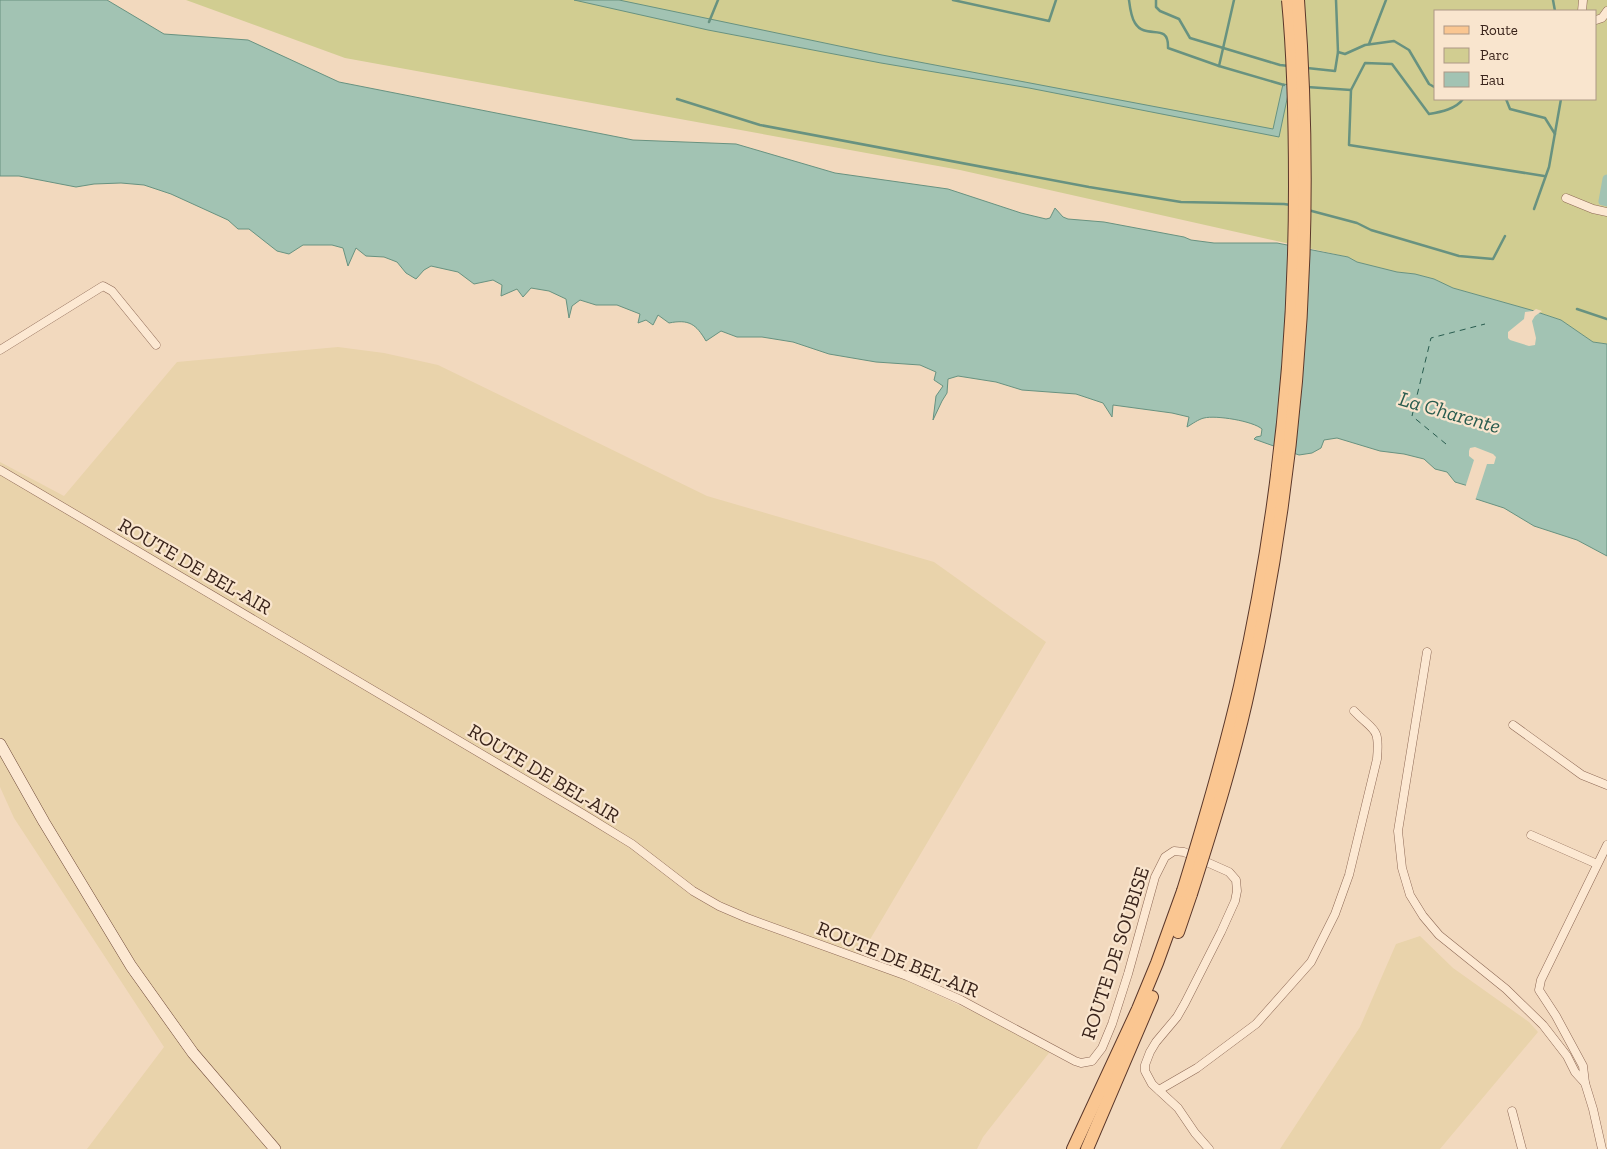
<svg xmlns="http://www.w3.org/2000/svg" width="1607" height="1149" font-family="'Zilla Slab',serif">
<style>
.farmland{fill:#e9d3ab}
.green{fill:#d1cd91;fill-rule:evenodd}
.water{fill:#a2c3b3;stroke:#689280}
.pier{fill:#f2d9be}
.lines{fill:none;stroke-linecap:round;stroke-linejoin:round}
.stream{stroke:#689280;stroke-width:2.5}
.canal{stroke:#a2c3b3;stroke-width:9}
.ferry{stroke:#295c4f;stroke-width:1;stroke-dasharray:6 5;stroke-linecap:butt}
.minor-casing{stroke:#8d6855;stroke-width:9}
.secondary-casing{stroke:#6e4938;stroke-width:12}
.primary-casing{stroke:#5a372a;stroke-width:14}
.minor{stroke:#fce8d2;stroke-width:8}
.secondary{stroke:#fce8d2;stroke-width:11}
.primary{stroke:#fac691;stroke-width:12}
.primary-bridge-casing{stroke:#5a372a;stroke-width:14;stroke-linecap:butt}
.primary-bridge{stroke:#fac691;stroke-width:12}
.labels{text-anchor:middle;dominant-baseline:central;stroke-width:4.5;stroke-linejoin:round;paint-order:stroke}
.street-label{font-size:20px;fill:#3a241b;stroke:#f9e5ce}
.water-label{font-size:21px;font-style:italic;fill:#295c4f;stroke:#f9e5ce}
</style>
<rect width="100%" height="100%" fill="#f2d9be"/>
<g class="farmland">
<polygon points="338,347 384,353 438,365 707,496 934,562 1046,642 859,958 1052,1049 983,1137 977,1149 87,1149 164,1047 14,818 0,787 0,462 64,496 177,362"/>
<polygon points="1420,936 1453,968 1529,1022 1538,1032 1440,1149 1280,1149 1360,1027 1396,944"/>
</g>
<path class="green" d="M186 0H1607V344L1593 342 1561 320 1531 310 1453 288 1434 279 1415 274 1397 272 1357 262 1348 257 960 170 345 58ZM1436 11H1596V99H1436Z"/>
<g class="water">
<path d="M0 0H107L164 34 248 40 339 82 633 140 736 144 835 173 948 189 1021 213 1046 219 1050 218 1055 208 1063 217 1068 219 1104 222 1184 237 1191 240 1214 243H1277L1348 257 1357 262 1397 272 1415 274 1434 279 1453 288 1531 310 1561 320 1593 342 1607 344V556L1577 540 1534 526 1504 508 1473 498 1475 488 1455 482 1447 472 1435 469 1424 459 1404 454 1380 451 1337 438 1324 440 1321 448 1312 453 1299 455 1254 439 1256 437 1261 436 1262 429C1253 421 1216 415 1204 418 1199 419 1192 424 1187 427L1189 417 1172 413 1113 405 1112 417 1103 403 1076 394 1022 390 996 382 958 376 948 379 947 393 942 401 933 420 936 396 943 386 934 380 936 372 920 365 876 362 829 354 793 342 762 337H737L721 331 706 341C696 324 689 319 669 323L658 315 653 325 646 320 638 323 640 314 617 305H596L580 300 572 306 569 318 566 299 549 291 531 288 523 297 517 289 501 296 502 285 493 280 474 284 458 272 431 266 424 270 416 279 406 273 397 262 384 257 366 256 356 248 348 266 343 248 332 245H303L289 254 277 251 249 229H238L228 220 171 194 144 185 121 183 94 184 76 187 19 176H0Z"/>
<polygon points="574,0 619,0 882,55 1273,129 1283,84 1290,85 1279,137 1029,88 881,63 708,30"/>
</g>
<g class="pier">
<polygon points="1536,309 1542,311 1535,316 1532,321 1536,338 1535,345 1529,346 1510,340 1508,338 1508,332 1524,319 1525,312 1533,311"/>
<polygon points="1475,447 1493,454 1496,457 1494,464 1487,464 1475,501 1470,499 1472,490 1465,488 1474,460 1469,456 1469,451 1470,448"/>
</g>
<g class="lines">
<g class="stream">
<polyline points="953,0 1049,21 1056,0"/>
<path d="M1129 0C1130 8 1131 17 1135 23 1146 41 1169 21 1168 48L1219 66"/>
<polyline points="1156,0 1156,7 1160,11 1179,19 1190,38 1280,65 1289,66"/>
<polyline points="1234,0 1219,66 1284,85"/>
<polyline points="1336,0 1338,52 1345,54 1365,45 1394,41 1409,50 1429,84 1436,88"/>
<polyline points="1553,0 1555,11"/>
<polyline points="709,22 718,0"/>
<polyline points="1369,44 1386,0"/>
<polyline points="1307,68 1335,71 1338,52"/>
<polyline points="1307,87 1351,90"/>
<polyline points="677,99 760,125 1089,187 1181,202 1284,204 1291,205"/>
<path d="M1463 99C1456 109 1441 112 1429 114L1392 64 1365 63 1351 90 1349 145 1544 176"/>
<polyline points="1506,99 1510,109 1545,118 1555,134"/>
<polyline points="1534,209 1549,167 1561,99"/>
<polyline points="1308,210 1357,223 1371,230 1459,256 1493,259 1505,236"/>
<polyline points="1577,309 1607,319"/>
</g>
<polyline class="canal" points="1607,179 1603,201 1607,202"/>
<polyline class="ferry" points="1446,444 1412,416 1431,338 1485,324"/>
<g class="minor-casing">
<g id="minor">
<polyline points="1582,11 1583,0"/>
<polyline points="1596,20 1602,18 1607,11"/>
<polyline points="1566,198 1593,209 1607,212"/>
<polyline points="0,350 103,286 112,291 156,345"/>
<polyline points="0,470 583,814 632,844 693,891 719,906 747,918 907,976 961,1000 1075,1061 1081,1063 1092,1061 1102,1048 1112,1024 1128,974 1155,877 1165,857 1174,851 1184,852 1229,872 1236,880 1237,891 1235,901 1221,932 1185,1003 1177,1017 1156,1042 1150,1052 1145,1065 1145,1071 1152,1084 1178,1108 1195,1133 1209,1149"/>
<polyline points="1427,652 1398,831 1402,868 1410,895 1423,916 1439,935 1506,989 1543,1025 1567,1056 1575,1072 1585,1083"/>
<polyline points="1513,725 1582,775 1607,785"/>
<polyline points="1531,835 1597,864"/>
<path d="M1159 1090 1197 1068 1256 1024 1311 962 1335 914 1349 875 1377 759C1380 726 1374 732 1354 711"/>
<polyline points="1512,1111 1522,1149"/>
<polyline points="1602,1149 1593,1109 1585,1083 1583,1066 1556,1016 1539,990 1541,980 1607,845"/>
</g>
</g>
<g class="secondary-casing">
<polyline id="secondary" points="0,744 44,822 131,966 193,1053 275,1149"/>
</g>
<g class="primary-casing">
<g id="primary">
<polyline points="1178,932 1191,894"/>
<polyline points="1073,1149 1138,1009 1157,963 1183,891"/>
<polyline points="1087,1149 1152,997"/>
</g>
</g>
<use href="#minor" class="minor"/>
<use href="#secondary" class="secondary"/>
<use href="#primary" class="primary"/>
<g class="primary-bridge-casing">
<g id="primary-bridge">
<path d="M1183 891C1204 823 1224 755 1240 686 1277 522 1295 354 1295 186 1295 124 1294 62 1288 0"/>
<path d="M1191 894C1213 825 1235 755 1250 684 1299 460 1315 228 1298 0"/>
</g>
</g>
<use href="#primary-bridge" class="primary-bridge"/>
</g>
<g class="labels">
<g class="street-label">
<text transform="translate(195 566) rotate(30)">ROUTE DE BEL-AIR</text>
<text transform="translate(544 773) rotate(31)">ROUTE DE BEL-AIR</text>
<text transform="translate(1115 953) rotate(-72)">ROUTE DE SOUBISE</text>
<text transform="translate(898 959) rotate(22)">ROUTE DE BEL-AIR</text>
</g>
<g class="water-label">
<text transform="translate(1450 412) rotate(16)">La Charente</text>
</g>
</g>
<rect x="1434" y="10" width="162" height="90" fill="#f9e5ce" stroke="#ad9886"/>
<rect x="1444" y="26" width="25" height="8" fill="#fac691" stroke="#ad9886"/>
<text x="1480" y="35" font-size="15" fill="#3a241b">Route</text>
<rect x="1444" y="48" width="25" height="15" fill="#d1cd91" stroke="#ad9886"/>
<text x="1480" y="60" font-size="15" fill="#3a241b">Parc</text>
<rect x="1444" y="72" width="25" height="15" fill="#a2c3b3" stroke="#ad9886"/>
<text x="1480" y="85" font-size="15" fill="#3a241b">Eau</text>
</svg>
